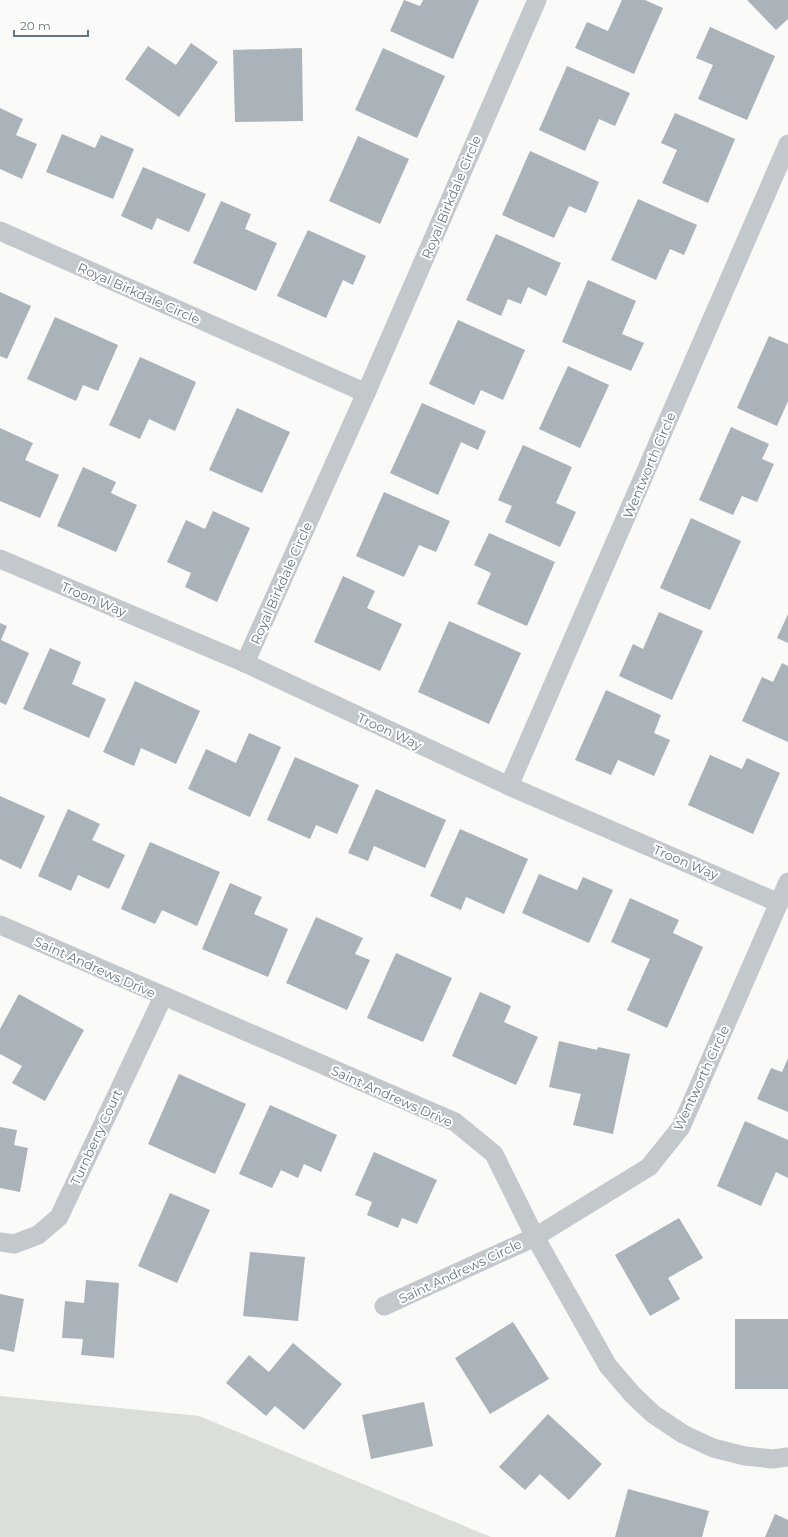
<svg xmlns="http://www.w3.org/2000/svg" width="788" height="1537" font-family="Montserrat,sans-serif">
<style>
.green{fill:#dadfd7}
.building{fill:#aab3b9}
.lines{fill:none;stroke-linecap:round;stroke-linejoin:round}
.minor{stroke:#c3c8cc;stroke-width:19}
.labels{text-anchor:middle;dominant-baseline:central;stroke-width:4;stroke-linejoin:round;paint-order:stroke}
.street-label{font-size:13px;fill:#657683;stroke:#fff}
</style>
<rect width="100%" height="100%" fill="#fafaf8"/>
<polygon class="green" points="0,1396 199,1416 491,1537 0,1537"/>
<g class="building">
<polygon points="404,0 420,6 423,0 479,0 453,59 390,31"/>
<polygon points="622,0 645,0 663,8 634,74 575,48 587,22 608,31"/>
<polygon points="747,0 788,0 788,19 776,30"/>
<polygon points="710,27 775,56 747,120 698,99 713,65 696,58"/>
<polygon points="191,43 218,62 179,117 125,79 148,46 176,65"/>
<polygon points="302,48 303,121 235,122 233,50"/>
<polygon points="383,48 445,76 417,138 355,110"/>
<polygon points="567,66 630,93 615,126 599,119 585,151 539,130"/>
<polygon points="0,108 23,119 16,135 37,144 22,179 0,169"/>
<polygon points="675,113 735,139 708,203 662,183 677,150 661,143"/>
<polygon points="62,134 95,148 101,135 134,149 113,199 46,172"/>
<polygon points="358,136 409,159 380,224 329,201"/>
<polygon points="530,151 599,182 586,213 569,206 554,238 502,215"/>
<polygon points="143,167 206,194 189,232 157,218 152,230 121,216"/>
<polygon points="638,199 697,225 684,255 670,249 656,280 611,260"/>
<polygon points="221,201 251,214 245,229 277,243 256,291 193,263"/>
<polygon points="308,230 366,256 353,285 343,280 326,318 277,296"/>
<polygon points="496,234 561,263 546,296 528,287 521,304 508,299 501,316 466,300"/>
<polygon points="588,280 636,301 622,334 644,343 631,371 562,342"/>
<polygon points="0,292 31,306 7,359 0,356"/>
<polygon points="55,317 118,345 98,391 83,385 76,401 27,379"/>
<polygon points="458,320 525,350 503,400 481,390 474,405 429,384"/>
<polygon points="769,336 788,344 788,401 777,426 737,408"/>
<polygon points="140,357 196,382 175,431 149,419 140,439 109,425"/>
<polygon points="568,366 609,385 580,448 539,429"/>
<polygon points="422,403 486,431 478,450 461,442 438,495 390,473"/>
<polygon points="237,408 290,432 262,493 209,470"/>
<polygon points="731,427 769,444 762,459 774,464 757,502 742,496 733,515 699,500"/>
<polygon points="0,428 33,443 25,460 59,475 40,518 0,501"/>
<polygon points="523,445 572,467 556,503 576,512 560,547 505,522 512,506 498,500"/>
<polygon points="83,467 116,482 111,493 137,505 116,552 57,526"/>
<polygon points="384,492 450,521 436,552 419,545 404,577 356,556"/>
<polygon points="213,511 250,528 217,602 185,587 191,573 167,562 186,520 205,529"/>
<polygon points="691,518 741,541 710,610 660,588"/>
<polygon points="489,533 555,562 527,626 477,604 491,573 474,565"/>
<polygon points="343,576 375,591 367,608 402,624 380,671 314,642"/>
<polygon points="659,612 703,631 672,700 619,676 633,644 643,649"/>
<polygon points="788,614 788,643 777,638"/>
<polygon points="449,621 521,653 489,724 418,692"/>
<polygon points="0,623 7,626 1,640 29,653 6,705 0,702"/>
<polygon points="50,648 81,662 72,684 106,699 89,738 23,709"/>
<polygon points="782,663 788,666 788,742 742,721 762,677 773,682"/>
<polygon points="135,681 200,711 176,764 141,748 134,766 103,752"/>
<polygon points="606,690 661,715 654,733 670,740 654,776 618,760 611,775 575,760"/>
<polygon points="249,733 281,747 250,817 188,789 206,749 236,763"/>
<polygon points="710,755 742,769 747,758 780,773 753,834 688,805"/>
<polygon points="295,757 359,785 337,834 316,825 310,839 267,820"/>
<polygon points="376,789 446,820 425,868 374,846 368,861 348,853"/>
<polygon points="0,796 45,816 21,869 0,859"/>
<polygon points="68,809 100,824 92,840 125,855 109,889 78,875 71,891 38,876"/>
<polygon points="460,829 528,859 504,914 466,897 461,910 430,896"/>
<polygon points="150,842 220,872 197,926 162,910 155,924 121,909"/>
<polygon points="539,874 577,890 583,877 613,890 589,943 522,913"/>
<polygon points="230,883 262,897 254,914 288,929 268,977 202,949"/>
<polygon points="630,898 679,920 673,933 703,947 667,1028 627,1010 650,959 611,942"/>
<polygon points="316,917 363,938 355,954 370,960 347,1010 286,983"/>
<polygon points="396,953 452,978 423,1042 367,1018"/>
<polygon points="480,992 511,1006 504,1022 538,1037 516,1085 452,1056"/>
<polygon points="19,994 84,1030 45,1101 12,1083 22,1066 0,1054 0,1029"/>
<polygon points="559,1041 597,1050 598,1047 630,1054 613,1134 573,1125 581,1094 549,1087"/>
<polygon points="788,1058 788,1112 757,1099 771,1068 782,1072"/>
<polygon points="179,1074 246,1104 215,1174 148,1144"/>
<polygon points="270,1105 337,1135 321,1172 304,1164 298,1178 281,1170 272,1188 239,1174"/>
<polygon points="745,1121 788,1140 788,1178 776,1172 761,1206 717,1186"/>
<polygon points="0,1127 17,1130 14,1145 28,1148 20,1192 0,1188"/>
<polygon points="374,1152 437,1180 417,1224 402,1218 398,1228 367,1215 372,1202 355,1195"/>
<polygon points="170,1193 210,1210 177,1283 138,1266"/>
<polygon points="679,1218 703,1258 668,1278 680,1299 650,1316 615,1255"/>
<polygon points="250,1252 305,1257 298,1321 243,1316"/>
<polygon points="86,1280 119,1283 114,1358 81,1355 83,1339 62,1338 65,1301 84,1303"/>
<polygon points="0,1294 24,1299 14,1352 0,1349"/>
<rect x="735" y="1319" width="53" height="70"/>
<polygon points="513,1322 549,1379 490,1414 455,1358"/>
<polygon points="293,1343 342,1384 304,1430 275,1406 266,1416 226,1383 249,1355 269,1372"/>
<polygon points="424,1402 433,1446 371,1459 362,1415"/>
<polygon points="548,1414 602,1464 569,1500 540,1474 525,1490 499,1467"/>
<polygon points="628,1489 709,1511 702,1537 615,1537"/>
<polygon points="775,1514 788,1520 788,1537 765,1537"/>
</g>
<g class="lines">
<g class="minor">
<polyline points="0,231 366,393"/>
<polyline points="0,559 245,663 509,786 779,903"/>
<polyline points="245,663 366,393 537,0"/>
<polyline points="509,786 788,144"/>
<polyline points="0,925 455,1122 494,1154 535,1237 608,1366 633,1395 653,1414 683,1434 713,1448 745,1456 773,1459 788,1457"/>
<polyline points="0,1242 14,1244 38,1235 59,1217 163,997"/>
<polyline points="384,1306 535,1237 649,1167 681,1127 788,882"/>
</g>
</g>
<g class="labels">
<g class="street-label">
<text transform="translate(451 197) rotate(-67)">Royal Birkdale Circle</text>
<text transform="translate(139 293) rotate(24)">Royal Birkdale Circle</text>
<text transform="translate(649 465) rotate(-67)">Wentworth Circle</text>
<text transform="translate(281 583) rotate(-66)">Royal Birkdale Circle</text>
<text transform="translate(94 599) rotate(23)">Troon Way</text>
<text transform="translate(390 731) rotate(25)">Troon Way</text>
<text transform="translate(686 862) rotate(23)">Troon Way</text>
<text transform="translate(95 967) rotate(24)">Saint Andrews Drive</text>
<text transform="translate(701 1078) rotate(-65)">Wentworth Circle</text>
<text transform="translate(392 1096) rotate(24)">Saint Andrews Drive</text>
<text transform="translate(96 1137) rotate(-65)">Turnberry Court</text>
<text transform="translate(460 1271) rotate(-25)">Saint Andrews Circle</text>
</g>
</g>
<path d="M14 30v6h74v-6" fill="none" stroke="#657683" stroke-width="2"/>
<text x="20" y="30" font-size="12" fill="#657683" stroke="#ffffff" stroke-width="3" paint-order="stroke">20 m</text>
</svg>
